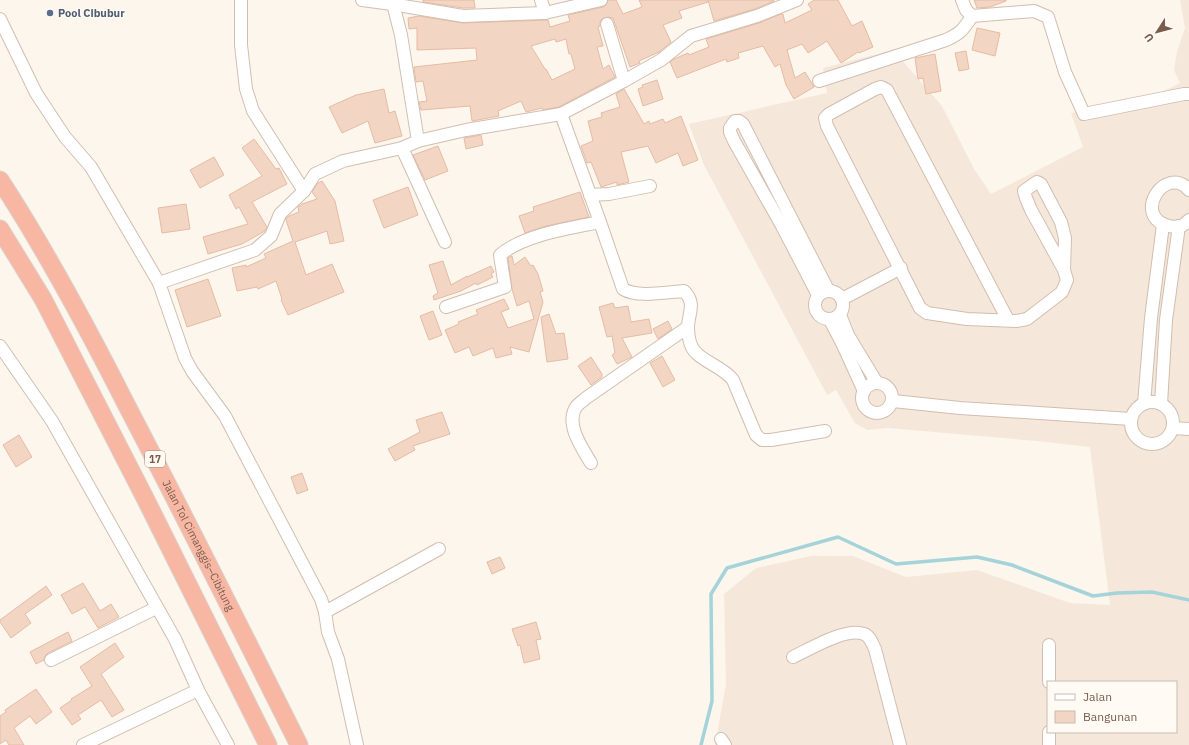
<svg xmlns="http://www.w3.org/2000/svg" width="1189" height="745" font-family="'IBM Plex Sans',sans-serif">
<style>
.residential{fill:#f5e8da;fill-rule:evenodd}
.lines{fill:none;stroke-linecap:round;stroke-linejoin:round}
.stream{stroke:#a5d3da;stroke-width:3.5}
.building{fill:#f3d5c3;stroke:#e6bba3;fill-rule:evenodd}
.minor-casing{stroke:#d1beb0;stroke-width:14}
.highway-casing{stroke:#dad1cd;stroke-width:19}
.minor{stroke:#fff;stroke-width:12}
.highway{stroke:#f7b7a3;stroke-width:17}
.service-dot{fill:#5c6f8a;stroke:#fffaf3;stroke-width:1.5}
.labels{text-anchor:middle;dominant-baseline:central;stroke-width:3;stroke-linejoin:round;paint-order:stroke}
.shield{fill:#fffaf3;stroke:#a28b7f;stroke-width:1}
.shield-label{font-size:10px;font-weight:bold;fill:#7a5c4d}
.service-label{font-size:11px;font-weight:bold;fill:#4e5e75;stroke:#fffaf3;text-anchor:start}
.street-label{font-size:11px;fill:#7a5c4d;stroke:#fffaf3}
</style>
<rect width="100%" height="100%" fill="#fdf6ec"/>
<path class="residential" d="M1180 0H1189V745H715L726 684 724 594 756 568 811 556H853L906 577 977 570 1070 603 1110 605 1090 447 1037 441 888 428 867 430 855 423 836 390 827 395 704 165 689 124 827 93 823 68 893 50 942 106 974 169 991 194 1083 147 1071 113 1155 96 1180 83 1174 70 1177 52 1185 28ZM1048 682H1176V732H1048Z"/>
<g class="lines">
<polyline class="stream" points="701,745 712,701 711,594 727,568 838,537 896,564 977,557 1012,565 1093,596 1117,593 1152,592 1189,600"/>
</g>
<g class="building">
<polygon points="423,0 474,0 475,8 463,8 423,2"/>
<path d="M608 0H616L623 14 642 7 639 0H707L708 2 679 11 682 18 663 25 671 42 659 52 639 61 640 63 630 67 613 18 608 17 602 19 600 22V26L598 27 603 46 597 47 603 69 609 65 615 77 559 107 543 110 542 108 526 112 521 101 498 111 499 116 472 121 470 106 421 110 419 102 427 101 423 81 416 82 414 67 477 60 476 48 417 50V28L409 29 408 18 419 16 463 23 548 20 550 27 570 21 568 15 603 7 606 5ZM555 39 556 42 566 39 569 54H571L575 69 552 80 546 69H545L531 46Z"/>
<polygon points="708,0 774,0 774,1 755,9 714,21"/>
<polygon points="814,0 838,0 852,26 862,21 873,47 859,53 858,52 841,63 827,41 808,53 802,44 787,50 795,78 805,72 814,87 794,99 786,85 780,64 775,67 763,46 738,53 739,58 727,62 726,59 677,78 670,62 674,59 688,53 689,55 709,47 706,39 759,23 781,14 783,14 785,23 812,10 808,4"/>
<polygon points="974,0 1006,0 1006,1 990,7 977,8"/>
<polygon points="977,28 1000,33 995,56 972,50"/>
<polygon points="966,51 969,69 959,71 955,53"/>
<polygon points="935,54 941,91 926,94 923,78 918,79 915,58"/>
<polygon points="657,80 663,99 643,106 638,89 643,87 642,85"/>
<polygon points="384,89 389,113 395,111 402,136 375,143 368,121 342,133 329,107 356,95"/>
<polygon points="624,89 644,124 649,121 650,124 663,119 665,123 681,116 698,160 683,166 678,153 656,163 648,146 621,152 629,182 617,185 617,182 601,187 591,162 587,163 581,146 593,141 588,121 602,117 601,113 620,107 616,94"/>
<polygon points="481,135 483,145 466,149 464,138"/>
<polygon points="254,139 276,169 279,168 287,184 252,202 267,227 265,231 242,244 208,254 203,237 248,224 239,207 236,209 229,195 262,176 242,148"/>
<polygon points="438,146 448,171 425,180 413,155"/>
<polygon points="214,157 224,175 200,188 190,170"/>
<polygon points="322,181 335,201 344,241 330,244 327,231 295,242 306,275 332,264 344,292 288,315 281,300 282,299 276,281 258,289 257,287 237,291 232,268 246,265 246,267 266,258 264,254 293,241 286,220 286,218 289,216 299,212 298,207 302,204 317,199 312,192 317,184"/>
<polygon points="408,187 418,215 384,228 373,200"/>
<polygon points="580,192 589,217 546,226 525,233 519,216 534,211 533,207"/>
<polygon points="186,204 190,229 162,233 158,208"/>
<polygon points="512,256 514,265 525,257 531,266 533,265 538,274 543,291 540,292 543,302 529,352 510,347 512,354 496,358 493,348 473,356 469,347 455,353 445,330 459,324 458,322 478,314 476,310 504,299 509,309 501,312 508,328 534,319 529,301 517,306 512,289 508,258"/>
<polygon points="443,261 451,285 467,276 467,277 491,266 494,272 491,274 493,277 477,285 476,283 461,291 434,300 433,296 438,293 429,265"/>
<polygon points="208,279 221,316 187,327 175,290"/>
<polygon points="613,303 615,308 628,306 631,322 649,319 652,333 622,338 632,357 617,364 612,355 615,353 612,336 607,337 599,307"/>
<polygon points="433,311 442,335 429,340 420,316"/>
<polygon points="549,314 556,334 564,333 568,359 547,362 541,317"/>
<polygon points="668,321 672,329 658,339 653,329"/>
<polygon points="662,356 675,380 663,387 650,363"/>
<polygon points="591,357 602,374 602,377 591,385 578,366"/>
<polygon points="442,412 450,434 413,446 415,450 395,461 388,449 420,432 416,420"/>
<polygon points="19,435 32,457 16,467 3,445"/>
<polygon points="302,473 308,490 297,494 291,477"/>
<polygon points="500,557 505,568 492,574 487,562"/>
<polygon points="83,583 100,611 111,604 119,617 98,628 85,607 72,614 61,595"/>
<polygon points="46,586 52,595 25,614 31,623 11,638 0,622 0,620"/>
<polygon points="536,622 541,639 536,640 540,659 524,663 520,645 518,646 512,629"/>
<polygon points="68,632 72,641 48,653 45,656 44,660 36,664 30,652"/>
<polygon points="115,643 124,657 101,674 124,710 112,717 101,700 78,715 81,719 72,725 60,708 72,700 71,699 92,686 80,667"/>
<polygon points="36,689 52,712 36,724 30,716 14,728 24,745 9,745 6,740 0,744 0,716 6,712 5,710"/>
</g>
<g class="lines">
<g class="minor-casing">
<g id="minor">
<polyline points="241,0 241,45 246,89 253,111 304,191"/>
<polyline points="362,0 392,4 463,16 545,13 601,0"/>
<polyline points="392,0 401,35 418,141"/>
<polyline points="541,0 545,13"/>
<polyline points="962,0 966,10 972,16"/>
<polyline points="972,16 1034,11 1048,17 1065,72 1084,114 1184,94 1189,94"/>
<polyline points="0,19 36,93 65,137 91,167 159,283 185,358 192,371 225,416 321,599 325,612 328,632 338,659 357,745"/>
<polyline points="607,24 624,81"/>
<path d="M819 81 946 40C961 33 963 30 972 16"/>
<path d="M561 114 600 222 623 289C637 298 667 292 684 291 696 303 689 312 688 326 688 332 689 340 691 345 696 360 723 366 733 380L756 435 762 440H771L825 431"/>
<polyline points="402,148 445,242"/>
<path d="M1189 190C1165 163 1131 217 1169 226 1177 228 1184 226 1189 220"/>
<polyline points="590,195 609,194 650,186"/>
<polyline points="159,283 255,250 271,236 280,214 304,191 315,174 343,161 402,148 418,141 466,130 561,114 624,81 661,60 691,36 757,16 797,0"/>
<circle cx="829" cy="305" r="14"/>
<polyline points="818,295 781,224 734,141 730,132 730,128 735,121 739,121 743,124 828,290"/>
<polyline points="842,299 901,268"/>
<path d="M446 307 505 287 500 255C523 235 570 228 600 222"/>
<polyline points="840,315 848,335 877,383"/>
<polyline points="830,320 843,345 864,391"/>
<polyline points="1008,320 887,90 881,87 875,89 829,114 825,118 827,126 920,308 927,313 967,319 1016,321 1027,319 1062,292 1067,280 1064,270 1031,210 1026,198 1024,191 1037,182 1041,184 1061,222 1065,238 1064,270"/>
<polyline points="0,346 52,421 175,639 198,690 228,745"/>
<circle cx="877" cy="398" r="15"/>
<polyline points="893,401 960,408 1131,419"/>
<circle cx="1152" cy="423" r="21"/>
<polyline points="1144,404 1151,318 1163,225"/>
<polyline points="1161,404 1166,320 1179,226"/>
<polyline points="1173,428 1189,429"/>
<path d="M591 463C582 448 565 424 576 407 578 404 583 401 586 398L688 327"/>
<polyline points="325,612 439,549"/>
<polyline points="1049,645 1049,682"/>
<path d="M793 657C810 649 846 627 864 634 870 636 872 643 875 649L900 745"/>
<polyline points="51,660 156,608"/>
<polyline points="1049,732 1049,745"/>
<polyline points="721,739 725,745"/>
<polyline points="83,745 198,690"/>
</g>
</g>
<g class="highway-casing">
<g id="highway">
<path id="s1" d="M0 180C47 252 87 327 126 404 185 517 242 631 299 745"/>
<polyline points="0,229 43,299 146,500 268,745"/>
</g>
</g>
<use href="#minor" class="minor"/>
<use href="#highway" class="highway"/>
</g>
<circle class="service-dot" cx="50" cy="13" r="4"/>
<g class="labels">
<rect class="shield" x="145" y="451" width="20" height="16" rx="3"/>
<g class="shield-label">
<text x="155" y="459">17</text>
</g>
<g class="service-label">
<text x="58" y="13">Pool Cibubur</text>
</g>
<g class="street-label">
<text stroke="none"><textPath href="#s1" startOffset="416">Jalan Tol Cimanggis–Cibitung</textPath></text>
</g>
</g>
<rect x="1047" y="681" width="130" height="52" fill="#fffaf3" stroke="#cabbb1"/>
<rect x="1055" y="694" width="20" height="6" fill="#ffffff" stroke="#cabbb1"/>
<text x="1083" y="701" font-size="12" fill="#7a5c4d">Jalan</text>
<rect x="1055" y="711" width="20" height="12" fill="#f3d5c3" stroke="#cabbb1"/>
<text x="1083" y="721" font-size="12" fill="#7a5c4d">Bangunan</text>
<g transform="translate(1157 32) rotate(234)" stroke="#fffaf3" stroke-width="3" paint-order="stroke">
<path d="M0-3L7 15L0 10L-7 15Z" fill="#7a5c4d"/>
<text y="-6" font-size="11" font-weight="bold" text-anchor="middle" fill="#7a5c4d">U</text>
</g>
</svg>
